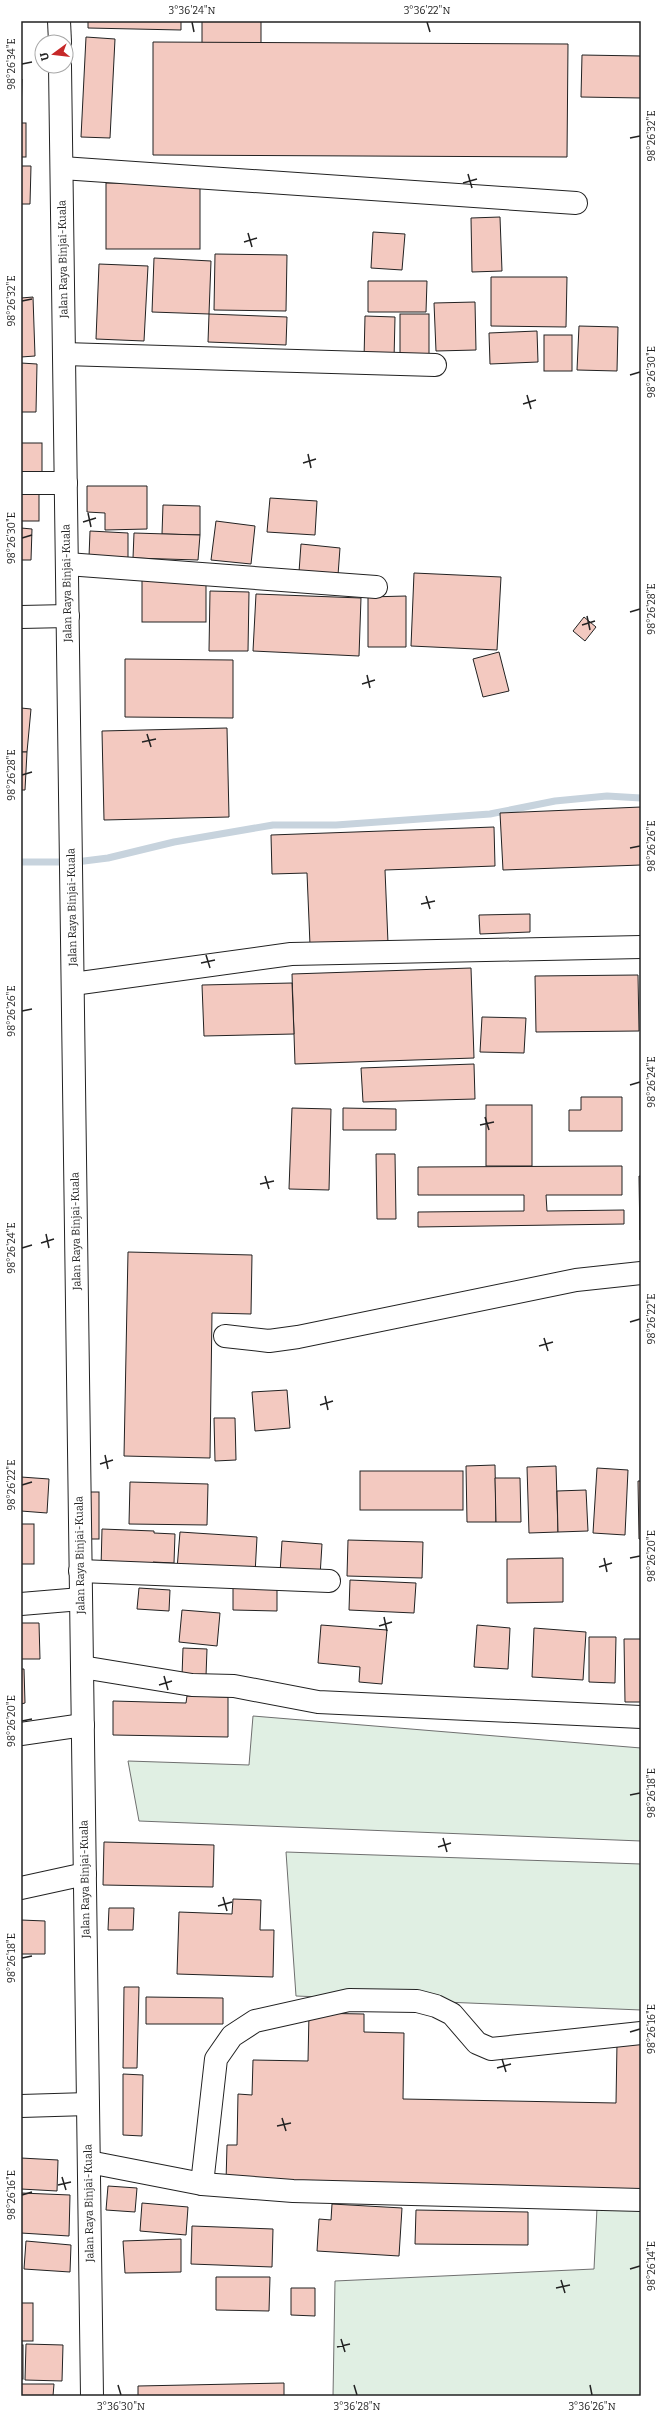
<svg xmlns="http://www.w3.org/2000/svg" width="662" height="2417" font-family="Bitter,serif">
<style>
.green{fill:#e0efe3;stroke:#6f6f6f}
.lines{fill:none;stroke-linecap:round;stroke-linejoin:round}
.stream{stroke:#c7d3dd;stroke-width:7}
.building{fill:#f3c9c0;stroke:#222}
.minor-casing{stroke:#222;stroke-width:24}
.major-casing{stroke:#222;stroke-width:24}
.minor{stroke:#fff;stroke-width:22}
.major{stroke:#fff;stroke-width:22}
.ticks{fill:none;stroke:#222;stroke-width:1.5}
.labels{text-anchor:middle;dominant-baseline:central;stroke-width:3;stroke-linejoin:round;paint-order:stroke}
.street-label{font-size:11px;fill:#222;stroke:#fff}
.neatline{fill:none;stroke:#222;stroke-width:1.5}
.ticks-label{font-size:10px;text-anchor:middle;fill:#222}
</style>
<rect width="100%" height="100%" fill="#fff"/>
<g class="green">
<polygon points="253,1716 641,1748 641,1841 139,1821 128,1761 249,1765"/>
<polygon points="286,1852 641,1864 641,2010 296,1996"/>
<polygon points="641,2206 641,2396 333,2396 335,2281 594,2269 597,2208"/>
</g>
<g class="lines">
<polyline class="stream" points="21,862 76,862 108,858 174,842 273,825 336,825 490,814 555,801 607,796 641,798"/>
</g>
<g class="building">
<polygon points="88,21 181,21 181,30 88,28"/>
<rect x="202" y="21" width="59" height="22"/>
<polygon points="86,37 115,39 110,138 81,137"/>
<polygon points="153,42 568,44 567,157 153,155"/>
<polygon points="582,55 641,56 641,98 581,97"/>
<polygon points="21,79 22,79 21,116"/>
<rect x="21" y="123" width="5" height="34"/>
<polygon points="21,166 31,166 30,204 21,204"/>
<rect x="106" y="183" width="94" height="66"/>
<polygon points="500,217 502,271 472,272 471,218"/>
<polygon points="373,232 405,234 402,270 371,268"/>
<polygon points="215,254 287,255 286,311 214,310"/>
<polygon points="154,258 211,261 209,314 152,312"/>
<polygon points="99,264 148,266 144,341 96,339"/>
<polygon points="491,277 567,277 566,327 491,326"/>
<polygon points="368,281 427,281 426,312 368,312"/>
<polygon points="33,297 35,356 21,357 21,298"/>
<polygon points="475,302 476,350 436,351 434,303"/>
<polygon points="209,314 287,317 286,345 208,342"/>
<rect x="400" y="314" width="29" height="46"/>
<polygon points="365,316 395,317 394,360 364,359"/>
<polygon points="579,326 618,327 617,371 577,370"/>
<polygon points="537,331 538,362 490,364 489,333"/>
<rect x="544" y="335" width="28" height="36"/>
<polygon points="21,363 37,364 36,412 21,412"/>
<rect x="21" y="443" width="21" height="34"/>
<rect x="21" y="486" width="18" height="35"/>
<polygon points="87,486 147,486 147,529 105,530 105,513 87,512"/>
<polygon points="270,498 317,501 315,535 267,532"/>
<polygon points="163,505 200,506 200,535 162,534"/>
<polygon points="216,521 255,526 251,564 211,560"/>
<polygon points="21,528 32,529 31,560 21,560"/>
<polygon points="90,531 128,533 128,558 89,557"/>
<polygon points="134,533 200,535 198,560 133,558"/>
<polygon points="301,544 340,548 338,575 299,572"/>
<polygon points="414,573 501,577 497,650 411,646"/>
<rect x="142" y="579" width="64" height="43"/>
<polygon points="210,591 249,592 248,651 209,651"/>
<polygon points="256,594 361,598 359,656 253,651"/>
<polygon points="406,596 406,647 368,647 368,597"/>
<polygon points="584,617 596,627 585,641 573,631"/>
<polygon points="499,652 509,691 483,697 473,659"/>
<polygon points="125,659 233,660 233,718 125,717"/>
<polygon points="21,708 31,709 27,752 21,752"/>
<polygon points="227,728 229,817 104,820 102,731"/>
<polygon points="21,752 27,752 25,790 21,790"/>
<polygon points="641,807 641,865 503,870 500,813"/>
<polygon points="494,827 495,866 385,870 388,943 310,945 307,873 272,874 271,835"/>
<polygon points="530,914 530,932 480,934 479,915"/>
<polygon points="471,968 474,1058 295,1064 292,974"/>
<polygon points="638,975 639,1031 536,1032 535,976"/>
<polygon points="292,983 294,1034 204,1036 202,985"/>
<polygon points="482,1017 526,1018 524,1053 480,1052"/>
<polygon points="474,1064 475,1099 363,1102 361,1068"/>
<polygon points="581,1097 622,1097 622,1131 569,1131 569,1110 581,1110"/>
<rect x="486" y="1105" width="46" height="61"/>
<polygon points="292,1108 331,1109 329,1190 289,1189"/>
<polygon points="343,1108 396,1109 396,1130 343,1130"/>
<polygon points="376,1154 395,1154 396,1219 377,1219"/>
<polygon points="622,1166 622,1195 546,1195 547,1211 624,1210 624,1224 418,1227 418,1212 524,1211 524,1195 418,1195 418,1167"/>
<polygon points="639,1176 641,1176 640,1240"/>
<polygon points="128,1252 252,1255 251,1314 212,1313 210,1458 124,1456"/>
<polygon points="287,1390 290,1428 255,1431 252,1392"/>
<polygon points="214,1418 235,1418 236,1460 215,1461"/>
<polygon points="495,1465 496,1522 467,1522 466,1466"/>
<polygon points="556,1466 558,1532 529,1533 527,1467"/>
<polygon points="597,1468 628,1470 625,1535 593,1533"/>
<rect x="360" y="1471" width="103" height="39"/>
<polygon points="21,1477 49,1479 47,1513 21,1511"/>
<polygon points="495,1478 520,1478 521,1522 496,1522"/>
<polygon points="638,1481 641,1481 641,1539 639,1539"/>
<polygon points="130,1482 208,1484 207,1525 129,1524"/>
<polygon points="586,1490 588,1531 558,1532 557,1491"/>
<rect x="85" y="1492" width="14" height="47"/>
<rect x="21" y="1524" width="13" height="40"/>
<polygon points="102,1529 154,1531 154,1533 175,1534 174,1563 153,1562 153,1569 101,1568"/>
<polygon points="180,1532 257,1537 255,1574 177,1569"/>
<polygon points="348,1540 423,1542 422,1578 347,1576"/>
<polygon points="282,1541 322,1544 320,1576 280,1573"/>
<polygon points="563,1558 563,1602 507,1603 507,1559"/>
<polygon points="350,1580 416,1583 414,1613 349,1610"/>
<polygon points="233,1581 277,1582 277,1611 233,1610"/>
<polygon points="139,1588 170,1590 169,1611 137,1609"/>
<polygon points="182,1610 220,1613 217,1646 179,1642"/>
<polygon points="21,1623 39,1623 40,1659 21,1659"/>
<polygon points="321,1625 387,1630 382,1684 359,1682 360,1667 318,1663"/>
<polygon points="477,1625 510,1628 508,1669 474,1667"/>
<polygon points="534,1628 586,1632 583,1680 532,1677"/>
<polygon points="589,1637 616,1637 615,1683 589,1682"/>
<polygon points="624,1639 641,1639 641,1702 625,1702"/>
<polygon points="183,1648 207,1649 206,1676 182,1676"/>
<polygon points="21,1669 24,1669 25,1703 21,1704"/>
<polygon points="187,1696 228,1697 228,1737 113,1735 113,1701 186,1703"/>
<polygon points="104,1842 214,1845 213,1887 103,1885"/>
<polygon points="233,1899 261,1900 260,1930 274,1930 273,1977 177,1974 179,1912 232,1914"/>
<polygon points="109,1908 134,1908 133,1930 108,1930"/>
<polygon points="21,1920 45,1921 45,1954 21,1954"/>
<polygon points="124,1987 139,1987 137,2068 123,2068"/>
<polygon points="146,1997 223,1998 223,2024 146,2024"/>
<polygon points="309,2013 364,2014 364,2032 404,2033 403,2099 616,2103 617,2043 641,2043 641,2190 226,2182 227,2145 237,2145 238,2094 252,2095 253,2060 308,2061"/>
<polygon points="123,2074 143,2075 142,2136 123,2135"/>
<polygon points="21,2158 58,2160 57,2191 21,2189"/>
<polygon points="108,2186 137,2188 135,2212 106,2210"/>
<polygon points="21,2193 70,2195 69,2236 21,2233"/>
<polygon points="142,2203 188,2207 186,2235 140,2231"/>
<polygon points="332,2204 402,2208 399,2256 317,2251 319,2219 331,2220"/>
<polygon points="416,2210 528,2212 528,2245 415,2244"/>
<polygon points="192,2226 273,2229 272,2267 191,2264"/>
<polygon points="181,2239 181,2272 125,2273 123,2241"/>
<polygon points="26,2241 71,2245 70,2272 24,2269"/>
<polygon points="216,2277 270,2277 269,2311 216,2310"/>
<polygon points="291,2288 315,2288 315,2316 291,2315"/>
<rect x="21" y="2303" width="12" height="38"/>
<polygon points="26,2344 63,2345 62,2381 25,2380"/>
<rect x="21" y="2345" width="2" height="34"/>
<polygon points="284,2383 284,2396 138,2396 138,2386"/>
<polygon points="21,2384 54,2384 53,2396 21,2396"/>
</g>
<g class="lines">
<g class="minor-casing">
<g id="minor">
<polyline points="62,168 576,203"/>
<polyline points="64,354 435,365"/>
<polyline points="21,483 66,483"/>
<polyline points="67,564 376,587"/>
<polyline points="21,617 68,616"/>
<polyline points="73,984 291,954 641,947"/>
<polyline points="225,1336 269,1341 298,1337 576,1280 641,1273"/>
<polyline points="80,1571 329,1581"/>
<polyline points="21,1604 81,1599"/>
<polyline points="82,1667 192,1685 234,1686 318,1702 641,1717"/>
<polyline points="21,1734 83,1725"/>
<polyline points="21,1888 85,1874"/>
<polyline points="21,2106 88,2104"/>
<polyline points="89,2162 202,2184 293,2191 641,2200"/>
<polyline points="202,2184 216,2059 232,2036 255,2021 349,2000 417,2001 436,2006 452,2014 477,2043 491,2049 641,2033"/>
</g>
</g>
<g class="major-casing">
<g id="major">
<polyline points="59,21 60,42"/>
<polyline points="60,66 92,2396"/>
</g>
</g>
<use href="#minor" class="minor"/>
<use href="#major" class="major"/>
</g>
<path class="ticks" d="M192 22 194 32M427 22 430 32M22 64 32 62M630 138 640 136M468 174 472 188M463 183 477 179M248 233 252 247M244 242 257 238M22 301 32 299M630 375 640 372M527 395 531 409M523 404 536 400M308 454 311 468M303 463 316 459M88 513 91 527M83 522 96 518M22 538 32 535M630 612 640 609M587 616 590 630M582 625 595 621M367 675 370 688M362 684 375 680M147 734 151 747M142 742 156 739M22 775 32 772M630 848 640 846M426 896 430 909M421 904 435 901M206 955 210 968M201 963 215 960M22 1011 32 1009M630 1085 640 1082M485 1117 489 1130M480 1125 494 1122M265 1176 269 1189M260 1184 274 1181M46 1234 49 1248M41 1243 54 1239M22 1248 32 1245M630 1322 640 1319M544 1338 548 1351M539 1346 553 1342M325 1396 328 1410M320 1405 333 1401M105 1455 108 1469M100 1464 113 1460M22 1485 32 1482M604 1558 607 1572M630 1558 640 1556M599 1567 612 1563M384 1617 387 1631M379 1626 392 1622M164 1676 168 1690M159 1685 172 1681M22 1721 32 1719M630 1795 640 1793M443 1838 447 1852M438 1847 451 1843M223 1897 227 1911M218 1906 232 1902M22 1958 32 1956M630 2032 640 2029M502 2059 506 2072M497 2068 511 2064M282 2118 286 2131M277 2126 291 2123M62 2177 66 2190M58 2185 71 2182M22 2195 32 2192M630 2269 640 2266M561 2280 565 2293M556 2288 570 2285M341 2339 345 2352M337 2347 350 2344M118 2385 121 2395M354 2385 357 2395M590 2385 592 2395"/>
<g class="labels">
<g class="street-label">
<text transform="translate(63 259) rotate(-91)">Jalan Raya Binjai-Kuala</text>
<text transform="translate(67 583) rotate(-91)">Jalan Raya Binjai-Kuala</text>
<text transform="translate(72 907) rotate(-91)">Jalan Raya Binjai-Kuala</text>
<text transform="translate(76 1231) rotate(-91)">Jalan Raya Binjai-Kuala</text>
<text transform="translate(80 1555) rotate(-91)">Jalan Raya Binjai-Kuala</text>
<text transform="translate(85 1879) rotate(-91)">Jalan Raya Binjai-Kuala</text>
<text transform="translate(89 2203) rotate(-91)">Jalan Raya Binjai-Kuala</text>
</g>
</g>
<rect width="662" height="2417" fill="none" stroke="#ffffff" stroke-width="44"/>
<g transform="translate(54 54) rotate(255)"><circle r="19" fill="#ffffff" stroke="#a7a7a7"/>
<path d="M0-3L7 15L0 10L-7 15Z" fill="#c62828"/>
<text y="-6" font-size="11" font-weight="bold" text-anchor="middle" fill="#222222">U</text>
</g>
<rect x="22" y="22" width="618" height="2373" class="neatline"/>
<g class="ticks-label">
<text x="192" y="14">3°36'24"N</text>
<text x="427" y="14">3°36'22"N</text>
<text transform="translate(11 64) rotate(-90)" y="4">98°26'34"E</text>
<text transform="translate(651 136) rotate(-90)" y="4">98°26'32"E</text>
<text transform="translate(11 301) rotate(-90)" y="4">98°26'32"E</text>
<text transform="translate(651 372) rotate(-90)" y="4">98°26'30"E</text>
<text transform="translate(11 538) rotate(-90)" y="4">98°26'30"E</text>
<text transform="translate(651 609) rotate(-90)" y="4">98°26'28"E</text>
<text transform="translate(11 775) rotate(-90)" y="4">98°26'28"E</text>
<text transform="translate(651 846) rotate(-90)" y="4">98°26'26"E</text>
<text transform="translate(11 1011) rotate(-90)" y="4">98°26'26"E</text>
<text transform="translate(651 1082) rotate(-90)" y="4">98°26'24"E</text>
<text transform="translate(11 1248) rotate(-90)" y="4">98°26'24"E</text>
<text transform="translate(651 1319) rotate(-90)" y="4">98°26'22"E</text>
<text transform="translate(11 1485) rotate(-90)" y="4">98°26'22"E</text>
<text transform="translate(651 1556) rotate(-90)" y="4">98°26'20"E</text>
<text transform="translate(11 1721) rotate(-90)" y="4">98°26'20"E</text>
<text transform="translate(651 1793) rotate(-90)" y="4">98°26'18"E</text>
<text transform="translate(11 1958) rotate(-90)" y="4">98°26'18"E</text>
<text transform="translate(651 2029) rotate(-90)" y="4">98°26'16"E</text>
<text transform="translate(11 2195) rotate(-90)" y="4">98°26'16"E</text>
<text transform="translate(651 2266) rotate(-90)" y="4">98°26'14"E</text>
<text x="121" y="2410">3°36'30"N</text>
<text x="357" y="2410">3°36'28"N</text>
<text x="592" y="2410">3°36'26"N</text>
</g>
</svg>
